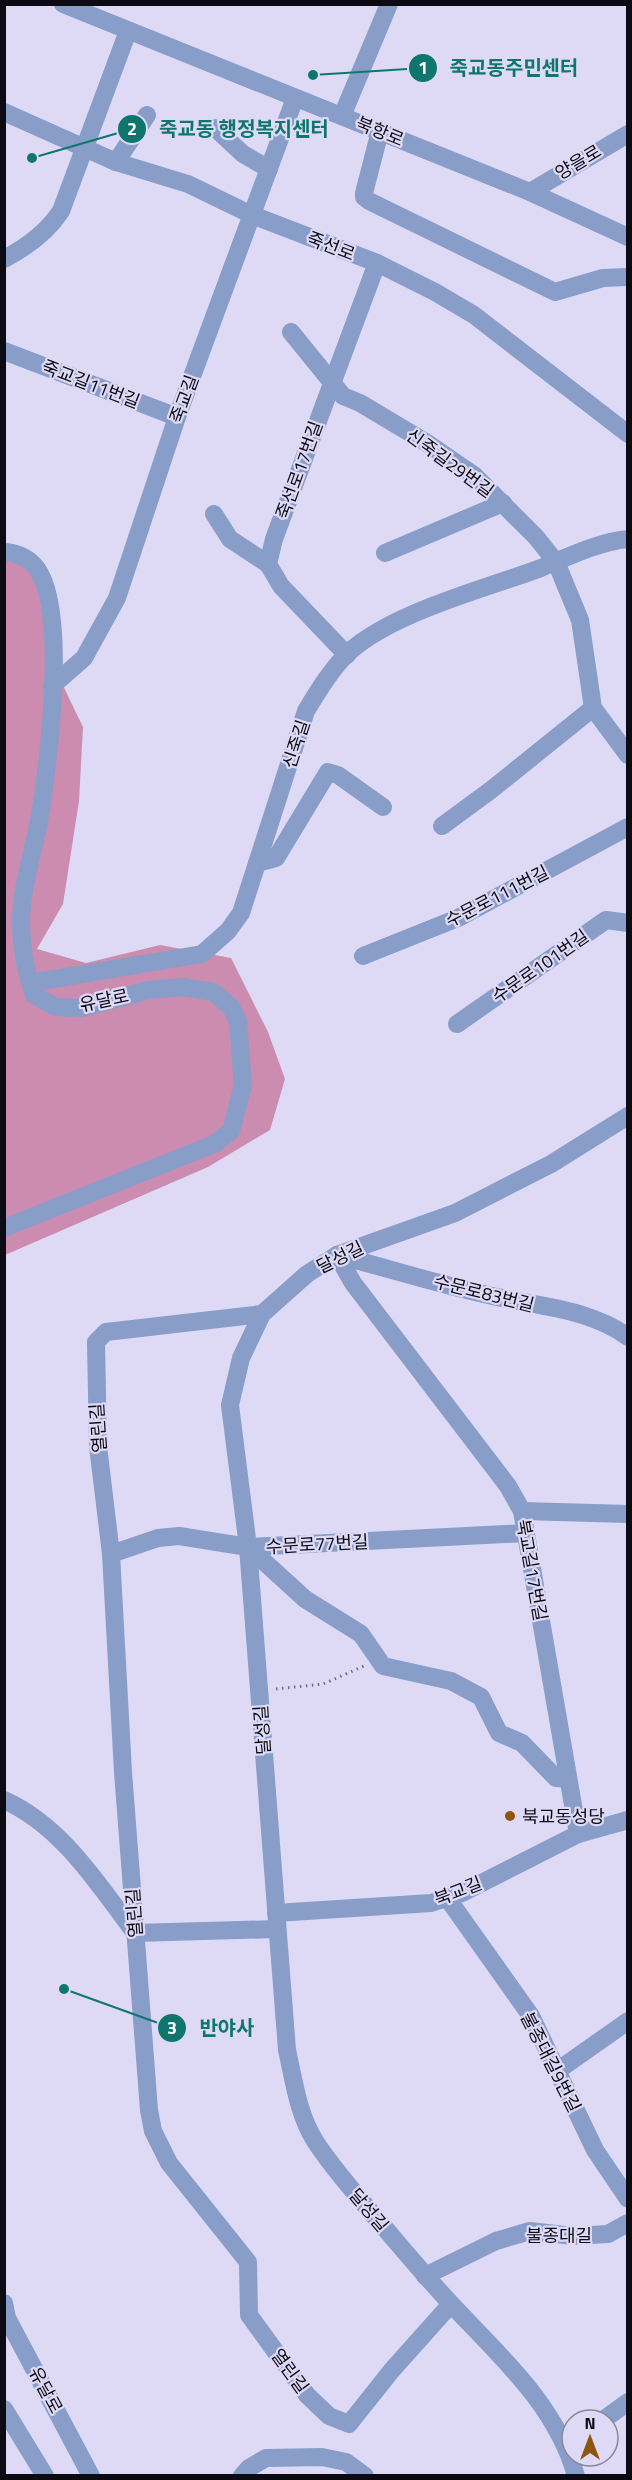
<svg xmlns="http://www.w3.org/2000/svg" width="632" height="2480" font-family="'Titillium Web','Noto Sans KR',sans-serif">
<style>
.forest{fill:#cc8caf}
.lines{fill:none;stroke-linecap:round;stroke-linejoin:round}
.path{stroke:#716e80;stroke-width:3;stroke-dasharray:1.5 4.5;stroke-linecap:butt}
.minor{stroke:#889dc8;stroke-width:18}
.poi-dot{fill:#8f570e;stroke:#dedaf6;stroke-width:2}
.labels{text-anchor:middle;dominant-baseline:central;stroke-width:4.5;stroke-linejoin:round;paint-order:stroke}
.street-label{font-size:18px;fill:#0c0a13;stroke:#dedaf6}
.poi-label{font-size:18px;fill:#0c0a13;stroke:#dedaf6;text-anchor:start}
.leader{fill:none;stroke:#0f766e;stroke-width:2}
.callout-dot{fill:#0f766e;stroke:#dedaf6;stroke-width:2}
.mark-label{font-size:18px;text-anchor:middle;font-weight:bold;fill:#fff}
.callout-label{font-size:20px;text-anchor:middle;font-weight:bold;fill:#0f766e;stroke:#dedaf6;stroke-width:4.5;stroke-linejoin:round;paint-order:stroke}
</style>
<rect width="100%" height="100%" fill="#dedaf6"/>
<polygon class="forest" points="4,543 53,582 53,665 83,727 79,801 63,904 37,949 86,963 160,945 231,958 268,1032 285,1079 270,1130 208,1167 5,1255"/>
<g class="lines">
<polyline class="path" points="276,1689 323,1684 364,1666"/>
<g class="minor">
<polyline points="63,4 530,192 628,237"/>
<polyline points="4,112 116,162 188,184 252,215 377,263 435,292 474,315 628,434"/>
<polyline points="342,116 389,4"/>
<polyline points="215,128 243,154 269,169"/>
<polyline points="380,131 364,193 364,197 369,201 555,292 603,278 628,277"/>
<polyline points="116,162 147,115"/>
<polyline points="530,192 628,134"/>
<path d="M4 259C25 248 48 231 61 211L128 31"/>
<polyline points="291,332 343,396 360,403 427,443 475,476 536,537 556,562 580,620 593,708 628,755"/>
<polyline points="4,351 177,417"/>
<polyline points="214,514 230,539 268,564"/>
<path d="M4 552C14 552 26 557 33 564 70 600 48 765 40 815 34 851 21 887 21 923 21 947 26 972 34 995L55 1007 82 1008 149 990 183 987 213 992 231 1007 238 1021 243 1085 231 1131 214 1144 4 1228"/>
<polyline points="385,553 503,503"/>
<polyline points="347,655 281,586 268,564 274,539 377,263"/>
<polyline points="52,686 84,658 117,598 177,417 295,98"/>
<polyline points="442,826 491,790 593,708"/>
<polyline points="257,863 276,858 328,772 338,775 383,807"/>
<polyline points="363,956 458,918 628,827"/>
<path d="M30 983 202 954 228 931 241 913 306 711C318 691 332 668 349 652 394 612 484 589 541 568 568 557 598 542 628 539"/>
<polyline points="457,1024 606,920 628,923"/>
<polyline points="337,1255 353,1283 508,1486 522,1511 578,1834"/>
<path d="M337 1255C387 1268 437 1284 488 1295 534 1306 589 1308 628 1337"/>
<polyline points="262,1314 106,1332 96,1342 98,1446 111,1554 123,1772 149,2110 153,2131 169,2163 248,2262 249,2315 307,2395 329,2416 349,2424 392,2370 451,2304"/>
<polyline points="522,1511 628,1514"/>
<polyline points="248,1547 305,1599 361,1634 383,1666 451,1681 481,1697 499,1733 522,1743 556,1778 568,1779"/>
<polyline points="111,1554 158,1538 179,1536 248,1547 526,1533"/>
<path d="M4 1800C62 1826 98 1884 135 1933L277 1929"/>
<polyline points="448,1899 531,2016 595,2150 628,2199"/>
<polyline points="276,1913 431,1903 462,1893 578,1834 628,1820"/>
<polyline points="557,2071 628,2021"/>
<polyline points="425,2276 496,2241 530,2231 573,2236 608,2234 628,2223"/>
<polyline points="4,2303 7,2318 91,2476"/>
<polyline points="4,2409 45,2476"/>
<polyline points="603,2420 628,2402"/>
<polyline points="242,2476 249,2468 266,2458 322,2457 346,2462 365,2476"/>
<path d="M576 2476C557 2406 500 2356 452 2305 426 2277 402 2248 377 2219 356 2194 333 2169 315 2141 298 2114 294 2081 287 2050L248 1547 230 1405 241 1358 262 1314 307 1274 337 1255 455 1213 551 1164 628 1116"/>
</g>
</g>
<circle class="poi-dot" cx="510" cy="1816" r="6"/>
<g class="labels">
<g class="street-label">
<text transform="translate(380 131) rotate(22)">북항로</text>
<text transform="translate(578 162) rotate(-31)">양을로</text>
<text transform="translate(331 246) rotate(21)">죽선로</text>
<text transform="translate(91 384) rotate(21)">죽교길11번길</text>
<text transform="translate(184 399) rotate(-70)">죽교길</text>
<text transform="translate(450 463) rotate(36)">신죽길29번길</text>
<text transform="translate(299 470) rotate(-70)">죽선로17번길</text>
<text transform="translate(296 744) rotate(-72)">신죽길</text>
<text transform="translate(497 896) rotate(-27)">수문로111번길</text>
<text transform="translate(540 966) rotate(-35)">수문로101번길</text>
<text transform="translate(104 1000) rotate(-12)">유달로</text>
<text transform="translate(340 1257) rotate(-26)">달성길</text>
<text transform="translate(484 1293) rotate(14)">수문로83번길</text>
<text transform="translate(98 1428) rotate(-94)">열린길</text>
<text transform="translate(317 1544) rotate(-3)">수문로77번길</text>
<text transform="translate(532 1570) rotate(80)">북교길17번길</text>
<text transform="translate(262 1730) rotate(-94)">달성길</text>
<text transform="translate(458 1891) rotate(-21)">북교길</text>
<text transform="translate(134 1913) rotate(-94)">열린길</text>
<text transform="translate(551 2062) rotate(63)">불종대길9번길</text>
<text transform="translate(369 2210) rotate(50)">달성길</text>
<text x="559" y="2235">불종대길</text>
<text transform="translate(290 2371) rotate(54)">열린길</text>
<text transform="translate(46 2390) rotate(62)">유달로</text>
</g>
<g class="poi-label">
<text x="522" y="1816">북교동성당</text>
</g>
</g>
<path class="leader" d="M313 75L423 68M32 158L132 129M64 1989L172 2028"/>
<g class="callout-dot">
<circle cx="313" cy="75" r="6"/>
<circle cx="32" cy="158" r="6"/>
<circle cx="64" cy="1989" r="6"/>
<circle cx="423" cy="68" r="15"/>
<circle cx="132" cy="129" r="15"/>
<circle cx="172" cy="2028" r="15"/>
</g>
<g class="mark-label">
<text x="423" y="74">1</text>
<text x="132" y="135">2</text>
<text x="172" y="2034">3</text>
</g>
<g class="callout-label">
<text x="514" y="75">죽교동주민센터</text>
<text x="244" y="136">죽교동 행정복지센터</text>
<text x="227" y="2035">반야사</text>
</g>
<rect width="632" height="2480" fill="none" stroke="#0c0a13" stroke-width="12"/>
<g transform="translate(590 2438)"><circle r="28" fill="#dedaf6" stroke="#8a879b" stroke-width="1.5"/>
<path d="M0-4.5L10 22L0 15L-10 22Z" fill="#8f570e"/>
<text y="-9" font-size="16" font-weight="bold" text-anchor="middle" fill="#0c0a13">N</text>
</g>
</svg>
